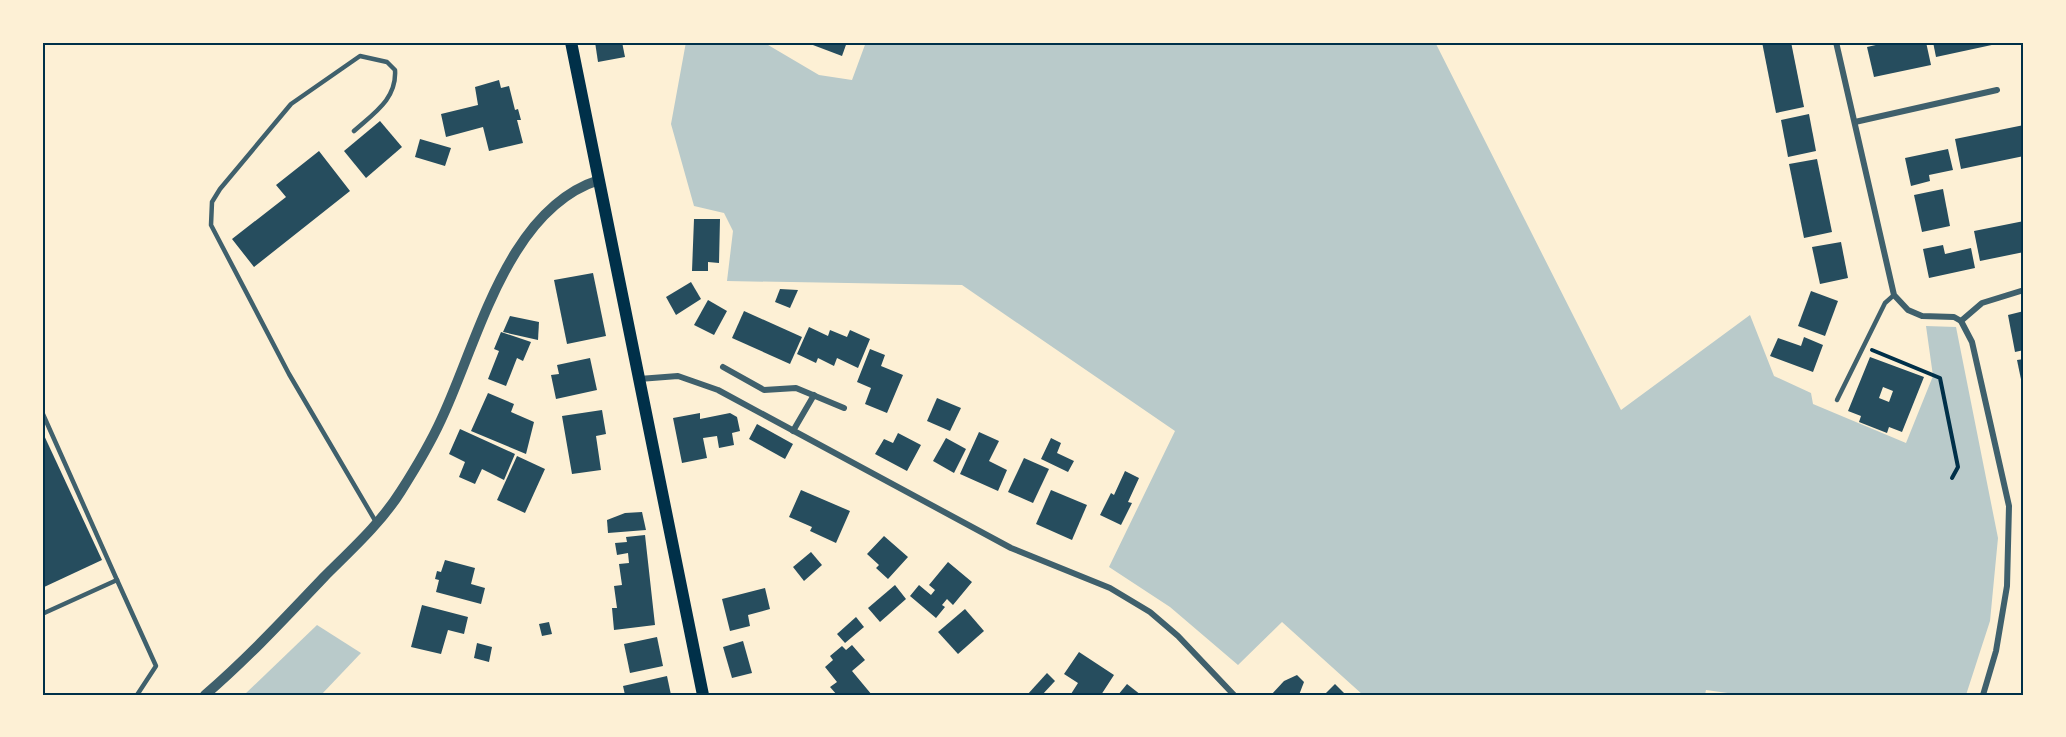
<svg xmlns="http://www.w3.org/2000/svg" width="2066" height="737" font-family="Ubuntu,sans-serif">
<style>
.green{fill:#b9caca}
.building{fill:#264d5e;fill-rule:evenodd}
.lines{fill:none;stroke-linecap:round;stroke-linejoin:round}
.path{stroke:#003049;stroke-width:4}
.service{stroke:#3f606c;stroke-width:4.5}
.minor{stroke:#3f606c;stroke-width:6}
.tertiary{stroke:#3f606c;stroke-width:10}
.secondary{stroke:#003049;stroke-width:12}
.neatline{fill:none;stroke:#003049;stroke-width:2}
</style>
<rect width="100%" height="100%" fill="#fdf0d5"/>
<g class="green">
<polygon points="686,42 763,42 819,75 852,80 866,42 1435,42 1621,410 1750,315 1774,376 1811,393 1813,404 1906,443 1933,376 1926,326 1956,327 1998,538 1990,621 1966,695 1742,695 1706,690 1705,695 1363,695 1282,622 1238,665 1170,607 1109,567 1175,431 962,285 727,281 733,231 724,213 694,206 671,124"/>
<polygon points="317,625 361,653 321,695 244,695"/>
</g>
<g class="building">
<polygon points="595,42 622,42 625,57 598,62"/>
<polygon points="805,42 847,42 842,56"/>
<polygon points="1762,42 1791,42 1804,107 1776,113"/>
<polygon points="1889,42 1926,42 1931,65 1874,77 1867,47"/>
<polygon points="1933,42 2001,42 2001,43 1936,57"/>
<polygon points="499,80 501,88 509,86 515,110 518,109 521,120 517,120 523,143 489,151 483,127 446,137 441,114 478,105 475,87"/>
<polygon points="1809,114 1816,151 1788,157 1781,120"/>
<polygon points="380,121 402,147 366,178 344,151"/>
<polygon points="2024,125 2024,156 1961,169 1955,139"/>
<polygon points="420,139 451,148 445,166 415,157"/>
<polygon points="1948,149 1953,170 1929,175 1930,181 1911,186 1905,158"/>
<polygon points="319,151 350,191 254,267 232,239 286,197 276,185"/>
<polygon points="1817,159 1832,232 1804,238 1789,164"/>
<polygon points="1943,189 1950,226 1922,232 1914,195"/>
<polygon points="694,219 720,219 719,263 708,262 708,271 692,271"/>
<polygon points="2024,221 2024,252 1980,261 1974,231"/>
<polygon points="1841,242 1848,278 1820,284 1812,247"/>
<polygon points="1943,245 1945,254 1971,248 1975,268 1929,278 1923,249"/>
<polygon points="593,273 606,336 567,344 554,280"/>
<polygon points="691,282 701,299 676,315 666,297"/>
<polygon points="780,289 798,290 790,308 775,302"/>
<polygon points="1811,291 1838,301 1825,336 1798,326"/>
<polygon points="708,300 727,311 714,335 694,325"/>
<polygon points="744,311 802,337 790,364 732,338"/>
<polygon points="2024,311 2024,350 2015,352 2008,315"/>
<polygon points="510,316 539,322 538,340 503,332"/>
<polygon points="809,327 828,336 830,330 847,337 850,330 870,339 858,368 837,358 834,366 818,358 816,363 797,354"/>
<polygon points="501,332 531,342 523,361 517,358 506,386 488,379 499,351 494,349"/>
<polygon points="1804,337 1823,345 1813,372 1770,356 1778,338 1801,346"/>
<polygon points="870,349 885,355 881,366 903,375 887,413 865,404 871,388 857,382"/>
<path d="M1870 357 1924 377 1902 432 1889 427 1887 433 1859 422 1861 416 1848 411ZM1883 387 1893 391 1889 402 1879 398Z"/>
<polygon points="590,358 597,390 556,399 551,375 559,374 557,365"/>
<polygon points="2024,359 2024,389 2023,389 2017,360"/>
<polygon points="488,393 514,404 511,412 534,422 526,454 471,431"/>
<polygon points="937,398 961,408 950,431 927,421"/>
<polygon points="602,410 606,434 596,436 601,470 572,474 562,416"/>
<polygon points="700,413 700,419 730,413 737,417 740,431 732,433 734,445 719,448 717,436 703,438 707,458 682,463 673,418"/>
<polygon points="757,424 793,444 785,459 749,439"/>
<polygon points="460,429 515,454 504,480 482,469 475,484 459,477 465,462 449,454"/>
<polygon points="42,431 102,560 42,588"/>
<polygon points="979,432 999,441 989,461 1007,470 998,491 960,474"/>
<polygon points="898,433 921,445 907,471 875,454 884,439 893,443"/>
<polygon points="946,438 966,449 954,473 933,461"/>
<polygon points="1051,438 1061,443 1057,453 1074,461 1068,472 1041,459"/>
<polygon points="517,456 545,469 525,513 497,500"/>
<polygon points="1024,458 1049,469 1033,503 1008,492"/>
<polygon points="1125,471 1139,478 1128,502 1132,503 1121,525 1100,515 1111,493 1114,495"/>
<polygon points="801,490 850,511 836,543 810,531 812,527 789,517"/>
<polygon points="1051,490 1087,505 1072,540 1036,524"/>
<polygon points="642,512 646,530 608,533 607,520 625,513"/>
<polygon points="645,535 655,625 614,630 612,608 617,608 614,586 622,585 619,564 629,563 628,553 617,555 615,543 627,542 626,537"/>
<polygon points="884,536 908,557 888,579 876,568 879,565 867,554"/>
<polygon points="811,552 822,565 804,581 793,567"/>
<polygon points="445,560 475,568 471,584 485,588 481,604 436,592 439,580 435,579 437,571 441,572"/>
<polygon points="948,562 972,582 953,605 947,599 942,605 945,607 936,618 910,596 919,585 931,595 935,590 929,585"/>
<polygon points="895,585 906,599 880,622 868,608"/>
<polygon points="765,588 770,609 748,615 750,626 730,631 722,599"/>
<polygon points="422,605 468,617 464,634 448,630 441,654 411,647"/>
<polygon points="965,609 984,631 958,654 938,632"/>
<polygon points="856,617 864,627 845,643 837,634"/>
<polygon points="549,622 552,634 542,636 539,624"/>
<polygon points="657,637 663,666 630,673 624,644"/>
<polygon points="743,641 752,673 732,678 723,647"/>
<polygon points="477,643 492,647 489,662 474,658"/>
<polygon points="852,645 865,660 852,671 872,695 837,695 830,687 837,682 825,667 833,660 830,656 842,646 846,650"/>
<polygon points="1079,652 1114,675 1101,695 1071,694 1078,683 1064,674"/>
<polygon points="1047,673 1055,681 1042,695 1027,695"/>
<polygon points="1297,675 1304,682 1299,695 1271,695 1284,681"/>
<polygon points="667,676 671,695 625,695 623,686"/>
<polygon points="1127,684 1141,695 1118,695"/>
<polygon points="1335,684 1346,695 1324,695"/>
</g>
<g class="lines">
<polyline class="path" points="1872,350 1940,378 1958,467 1952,478"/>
<g class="service">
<path d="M354 131C374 113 397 99 395 70L387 62 360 56 291 104 220 189 212 202 211 225 289 374 376 522"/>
<polyline points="1837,400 1885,303 1894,295"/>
<polyline points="42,412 117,580 42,614"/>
<polyline points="117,580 156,666 137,695"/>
</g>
<g class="minor">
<polyline points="1836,42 1894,295 1908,310 1922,316 1954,317 1961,321 1972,342 2009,506 2007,586 1996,651 1983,695"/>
<polyline points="1855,122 1997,90"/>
<polyline points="1961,321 1982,303 2024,290"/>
<polyline points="723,367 764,390 796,388 844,408"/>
<polyline points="639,379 678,376 718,390 1011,548 1110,588 1150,612 1178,636 1234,695"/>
<polyline points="793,431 814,395"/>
</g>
<path class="tertiary" d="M205 695C248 658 286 617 325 576 351 550 381 523 401 491 415 469 430 444 441 420 478 342 507 209 599 180"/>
<polyline class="secondary" points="571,42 703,695"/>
</g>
<rect width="2066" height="737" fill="none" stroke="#fdf0d5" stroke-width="87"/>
<rect x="44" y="44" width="1978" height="650" class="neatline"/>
</svg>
